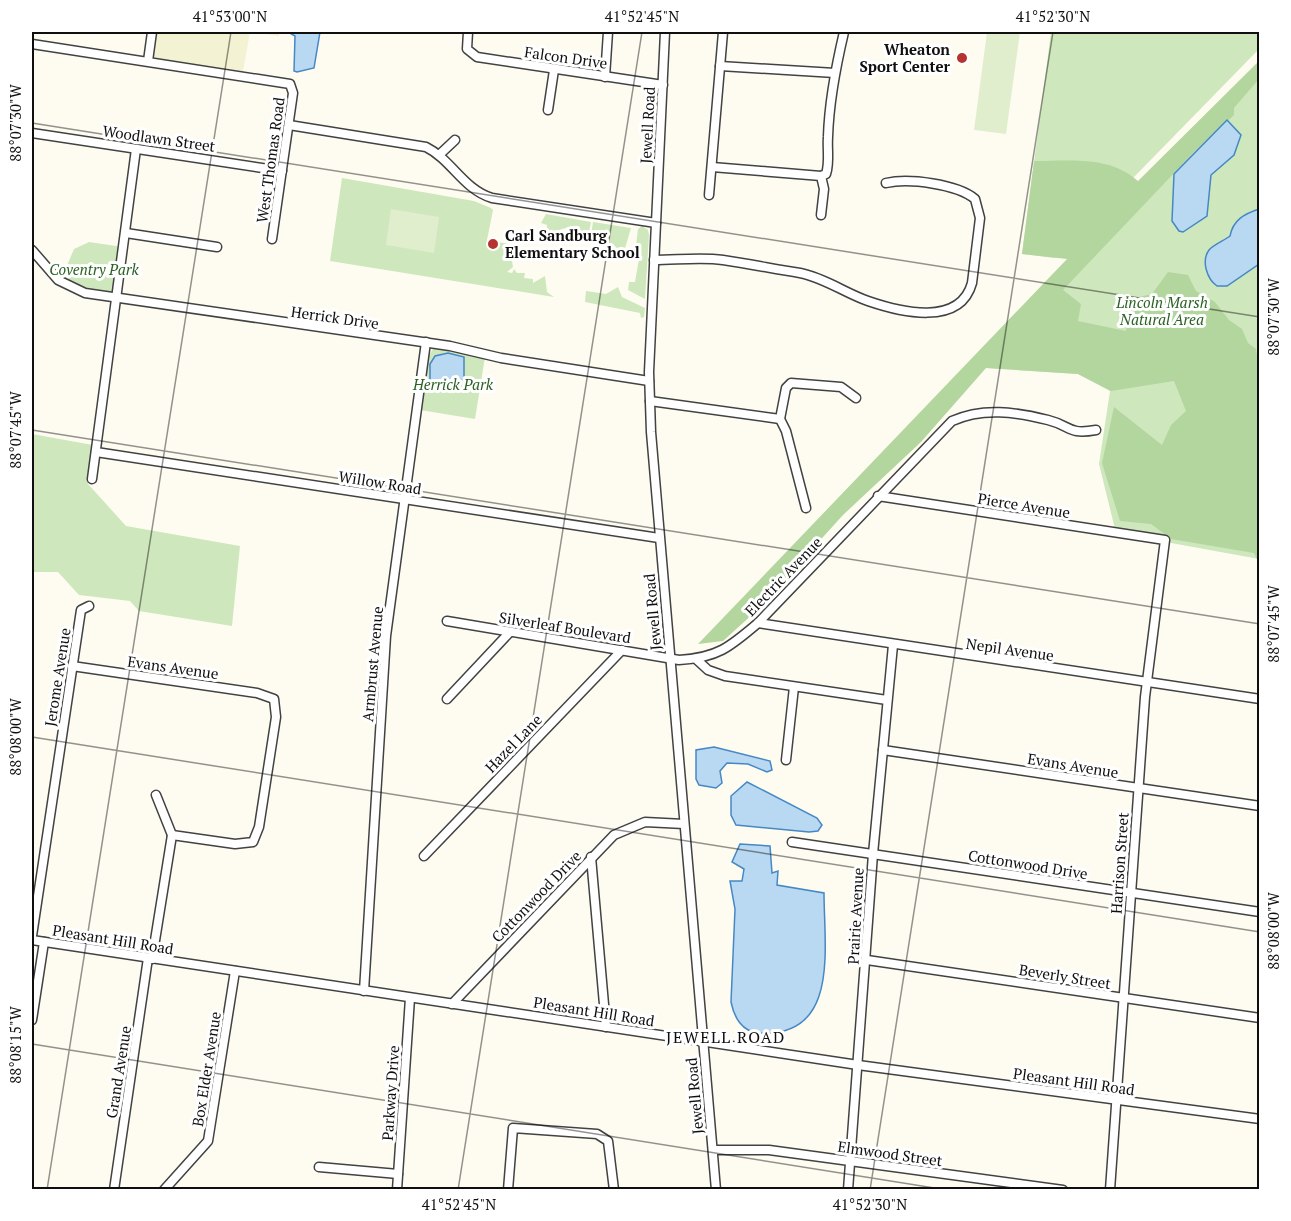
<svg xmlns="http://www.w3.org/2000/svg" width="1291" height="1221" font-family="'PT Serif',serif">
<style>
.farmland{fill:#f3f2d3}
.green{fill:#cfe7bd}
.forest{fill:#b2d69d}
.pitch{fill:#e1eece}
.water{fill:#b9d8f2;stroke:#4688c4;stroke-width:1.5}
.lines{fill:none;stroke-linecap:round;stroke-linejoin:round}
.minor-casing{stroke:#424242;stroke-width:11}
.minor{stroke:#fff;stroke-width:8}
.ticks{fill:none;stroke:#0f0f0f;stroke-width:1.5;stroke-opacity:0.45}
.poi-dot{fill:#b53430;stroke:#fff;stroke-width:2}
.labels{text-anchor:middle;dominant-baseline:central;stroke-width:6;stroke-linejoin:round;paint-order:stroke}
.poi-label{font-size:15px;font-weight:bold;fill:#0f0f0f;stroke:#fff;text-anchor:end}
.street-label{font-size:15px;fill:#0f0f0f;stroke:#fff}
.park-label{font-size:15px;font-style:italic;fill:#2b6223;stroke:#fff}
.neighbourhood-label{font-size:16px;letter-spacing:1.5px;fill:#0f0f0f;stroke:#fff}
.neatline{fill:none;stroke:#0f0f0f;stroke-width:2}
.ticks-label{font-size:15px;text-anchor:middle;fill:#0f0f0f}
</style>
<rect width="100%" height="100%" fill="#fefcf1"/>
<polygon class="farmland" points="154,32 279,32 279,36 250,32 243,71 151,58"/>
<g class="green">
<polygon points="1051,32 1259,32 1259,49 1055,258 1022,254"/>
<polygon points="1259,75 1259,559 1116,533 1099,464 1110,391 1078,374 986,368"/>
<polygon points="342,178 474,201 491,208 493,210 487,240 509,244 513,267 507,272 512,273 514,269 517,273 525,273 524,278 533,279 533,283 545,276 547,292 554,297 330,261"/>
<polygon points="546,214 591,222 588,238 569,227 546,234 547,225 541,223"/>
<polygon points="593,222 631,228 623,255 613,244 590,240"/>
<polygon points="642,226 648,230 649,235 645,299 628,290 629,282 635,282 641,247 636,245 638,229"/>
<polygon points="89,242 123,247 115,297 60,282 74,249"/>
<polygon points="618,287 622,297 645,308 644,317 641,318 640,313 585,302 586,291 606,294"/>
<polygon points="433,349 447,349 485,357 475,419 420,410 428,357"/>
<polygon points="32,434 93,445 88,484 126,526 240,546 232,626 139,611 130,601 79,595 58,572 32,572"/>
</g>
<path class="forest" d="M1259 61V79L1234 108V115L1195 151 1063 290 1081 304 1078 321 1126 331 1130 299 1152 294 1168 272 1188 275 1196 291 1215 302 1229 320 1242 329 1248 343 1256 349 1259 369V564L1254 553 1171 539 1151 524 1120 521 1102 463 1114 407 1162 445 1171 425 1186 411 1174 381 1111 391 1078 374 986 368 921 442 843 515 755 612 723 641 698 644 1067 259 1022 254 1034 161C1071 161 1109 155 1138 181Z"/>
<g class="pitch">
<polygon points="987,32 1020,32 1006,134 974,130"/>
<polygon points="391,209 439,217 434,253 386,245"/>
</g>
<g class="water">
<polygon points="288,32 320,32 314,68 297,72 294,71 295,36"/>
<polygon points="1227,120 1241,135 1234,155 1211,175 1207,216 1183,232 1179,231 1172,221 1174,174"/>
<path d="M1259 209V264L1227 286H1217C1207 279 1201 261 1209 250 1213 245 1225 240 1230 236 1233 220 1244 214 1259 209Z"/>
<polygon points="448,353 464,357 464,378 456,387 440,389 430,380 430,364 435,356"/>
<polygon points="714,747 770,761 772,770 767,772 748,764 727,763 720,771 722,783 716,788 699,785 696,779 696,750"/>
<polygon points="747,782 817,818 822,825 818,831 809,832 736,825 731,815 731,796"/>
<path d="M740 844 770 846 772 873 778 871 777 885 824 893C824 948 840 1038 759 1033 742 1032 734 1017 731 1002L735 909 730 881H742L744 869 732 862Z"/>
</g>
<g class="lines">
<g class="minor-casing">
<g id="minor">
<polyline points="468,32 467,49 477,57 663,85"/>
<polyline points="665,32 649,372 651,432 716,1190"/>
<polyline points="32,44 290,84 293,93 272,239"/>
<polyline points="148,61 152,32"/>
<polyline points="720,66 835,73"/>
<polyline points="605,77 608,32"/>
<polyline points="548,110 554,70"/>
<path d="M289 125 426 147C452 160 463 189 492 198L656 223"/>
<polyline points="32,133 282,171"/>
<polyline points="439,155 455,140"/>
<polyline points="712,167 821,176"/>
<polyline points="709,195 723,32"/>
<path d="M821 215 824 189 821 176 826 174C830 162 827 150 828 137 829 102 836 66 844 32"/>
<polyline points="126,233 217,247"/>
<polyline points="32,250 58,280 85,293 450,346 501,358 649,381"/>
<path d="M654 260C677 260 701 257 723 260 749 264 775 269 800 273 825 278 845 293 868 301 900 312 960 327 972 283L980 218 975 199C957 184 909 178 886 183"/>
<polyline points="650,401 780,419"/>
<polyline points="780,419 786,388 791,383 841,387 856,398"/>
<polyline points="780,419 786,431 806,508"/>
<polyline points="96,452 659,538"/>
<polyline points="92,479 136,149"/>
<polyline points="878,496 1165,540 1145,697 1110,1190"/>
<path d="M447 621 679 660C717 658 730 647 758 623L952 421C983 407 1016 412 1048 420 1072 426 1067 435 1096 430"/>
<polyline points="758,623 1260,699"/>
<polyline points="696,659 708,670 725,676 887,700"/>
<polyline points="72,666 257,693 274,699 276,717 259,827 253,842 235,844 172,835"/>
<polyline points="447,699 509,633"/>
<polyline points="883,750 1260,806"/>
<polyline points="786,760 794,687"/>
<polyline points="792,842 1260,912"/>
<polyline points="424,856 622,650"/>
<polyline points="591,857 606,1027"/>
<polyline points="32,936 81,610 89,606"/>
<polyline points="32,940 858,1065 1260,1119"/>
<polyline points="152,959 172,835 156,795"/>
<polyline points="867,960 1260,1018"/>
<polyline points="364,991 386,636 426,342"/>
<polyline points="452,1004 614,835 645,822 684,824"/>
<polyline points="32,1020 44,942"/>
<polyline points="713,1150 769,1150 1063,1190"/>
<polyline points="319,1167 398,1174"/>
<polyline points="114,1190 148,958"/>
<polyline points="164,1190 208,1141 235,971"/>
<polyline points="397,1190 410,998"/>
<polyline points="508,1190 513,1128 597,1134 608,1141 614,1190"/>
<polyline points="848,1190 873,854 893,645"/>
</g>
</g>
<use href="#minor" class="minor"/>
</g>
<path class="ticks" d="M32 123 1260 317M32 430 1260 624M32 737 1260 932M32 1044 947 1190M47 1190 231 32M458 1190 642 32M870 1190 1053 32"/>
<g class="poi-dot">
<circle cx="962" cy="58" r="6"/>
<circle cx="493" cy="244" r="6"/>
</g>
<g class="labels">
<g class="poi-label">
<text x="950" y="49">Wheaton<tspan x="950" dy="17">Sport Center</tspan></text>
<text x="505" y="235" text-anchor="start">Carl Sandburg<tspan x="505" dy="17">Elementary School</tspan></text>
</g>
<g class="street-label">
<text transform="translate(566 57) rotate(8)">Falcon Drive</text>
<text transform="translate(647 125) rotate(-87)">Jewell Road</text>
<text transform="translate(159 138) rotate(8)">Woodlawn Street</text>
<text transform="translate(270 160) rotate(-82)">West Thomas Road</text>
<text transform="translate(335 317) rotate(8)">Herrick Drive</text>
<text transform="translate(380 482) rotate(9)">Willow Road</text>
<text transform="translate(1024 505) rotate(9)">Pierce Avenue</text>
<text transform="translate(783 576) rotate(-46)">Electric Avenue</text>
<text transform="translate(652 612) rotate(-95)">Jewell Road</text>
<text transform="translate(565 627) rotate(9)">Silverleaf Boulevard</text>
<text transform="translate(1010 649) rotate(8)">Nepil Avenue</text>
<text transform="translate(372 664) rotate(-85)">Armbrust Avenue</text>
<text transform="translate(173 667) rotate(8)">Evans Avenue</text>
<text transform="translate(57 677) rotate(-81)">Jerome Avenue</text>
<text transform="translate(513 743) rotate(-46)">Hazel Lane</text>
<text transform="translate(1073 765) rotate(9)">Evans Avenue</text>
<text transform="translate(1119 863) rotate(-86)">Harrison Street</text>
<text transform="translate(1028 864) rotate(9)">Cottonwood Drive</text>
<text transform="translate(536 896) rotate(-46)">Cottonwood Drive</text>
<text transform="translate(855 916) rotate(-87)">Prairie Avenue</text>
<text transform="translate(113 939) rotate(9)">Pleasant Hill Road</text>
<text transform="translate(1065 976) rotate(9)">Beverly Street</text>
<text transform="translate(594 1011) rotate(9)">Pleasant Hill Road</text>
<text transform="translate(206 1069) rotate(-81)">Box Elder Avenue</text>
<text transform="translate(118 1072) rotate(-81)">Grand Avenue</text>
<text transform="translate(1074 1081) rotate(8)">Pleasant Hill Road</text>
<text transform="translate(390 1093) rotate(-86)">Parkway Drive</text>
<text transform="translate(694 1096) rotate(-95)">Jewell Road</text>
<text transform="translate(890 1153) rotate(8)">Elmwood Street</text>
</g>
<g class="park-label">
<text x="94" y="269">Coventry Park</text>
<text x="1162" y="302">Lincoln Marsh<tspan x="1162" dy="17">Natural Area</tspan></text>
<text x="453" y="384">Herrick Park</text>
</g>
<g class="neighbourhood-label">
<text x="726" y="1037">JEWELL ROAD</text>
</g>
</g>
<rect width="1291" height="1221" fill="none" stroke="#ffffff" stroke-width="66"/>
<rect x="33" y="33" width="1225" height="1155" class="neatline"/>
<g class="ticks-label">
<text x="230" y="22">41°53'00"N</text>
<text x="642" y="22">41°52'45"N</text>
<text x="1053" y="22">41°52'30"N</text>
<text transform="translate(16 123) rotate(-90)" y="5">88°07'30"W</text>
<text transform="translate(1274 317) rotate(-90)" y="5">88°07'30"W</text>
<text transform="translate(16 430) rotate(-90)" y="5">88°07'45"W</text>
<text transform="translate(1274 624) rotate(-90)" y="5">88°07'45"W</text>
<text transform="translate(16 737) rotate(-90)" y="5">88°08'00"W</text>
<text transform="translate(1274 931) rotate(-90)" y="5">88°08'00"W</text>
<text transform="translate(16 1045) rotate(-90)" y="5">88°08'15"W</text>
<text x="459" y="1210">41°52'45"N</text>
<text x="870" y="1210">41°52'30"N</text>
</g>
</svg>
